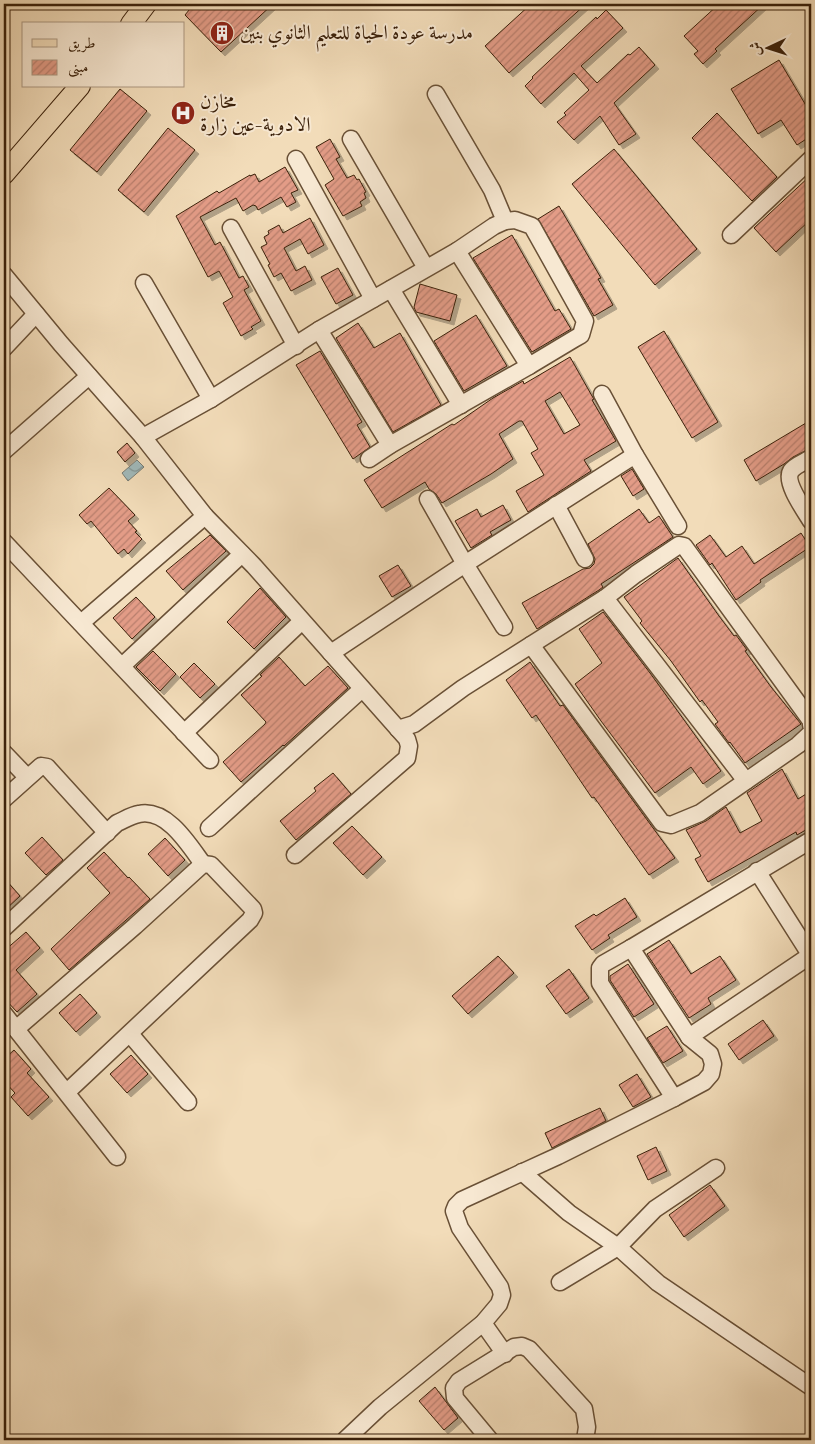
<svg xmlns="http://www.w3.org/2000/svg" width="815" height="1444" font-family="'Libre Bodoni',Amiri,serif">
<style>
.water{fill:url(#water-waves);stroke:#787c74}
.building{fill:url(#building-hatch);stroke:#3b210b;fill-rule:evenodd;filter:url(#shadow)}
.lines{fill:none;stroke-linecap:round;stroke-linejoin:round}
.minor-casing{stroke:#695036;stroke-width:19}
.major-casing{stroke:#3b210b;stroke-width:22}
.minor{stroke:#f7e8d2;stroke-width:16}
.major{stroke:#f2dcb9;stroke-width:20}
.labels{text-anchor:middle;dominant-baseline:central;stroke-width:4;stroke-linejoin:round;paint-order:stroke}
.poi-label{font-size:20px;fill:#3b210b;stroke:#f7e8d2;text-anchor:start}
</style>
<defs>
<pattern id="water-waves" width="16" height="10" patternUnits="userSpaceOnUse" patternTransform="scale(1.25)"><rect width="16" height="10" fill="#a0b9ba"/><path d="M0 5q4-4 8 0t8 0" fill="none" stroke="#849695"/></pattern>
<pattern id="building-hatch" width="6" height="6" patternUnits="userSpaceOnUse" patternTransform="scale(1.25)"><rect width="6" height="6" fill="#e39c87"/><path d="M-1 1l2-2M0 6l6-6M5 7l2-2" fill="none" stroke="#b97f6d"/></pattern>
<filter id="shadow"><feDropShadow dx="4" dy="4" stdDeviation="0" flood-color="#0004"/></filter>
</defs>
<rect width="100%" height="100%" fill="#f2dcb9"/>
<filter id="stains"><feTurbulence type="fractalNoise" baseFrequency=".004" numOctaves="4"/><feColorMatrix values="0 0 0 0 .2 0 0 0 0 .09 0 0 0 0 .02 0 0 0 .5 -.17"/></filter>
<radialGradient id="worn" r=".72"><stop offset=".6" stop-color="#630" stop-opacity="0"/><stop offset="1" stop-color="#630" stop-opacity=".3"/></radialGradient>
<polygon class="water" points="137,460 144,467 128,481 122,473"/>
<g class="building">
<polygon points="194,4 273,4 221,52 185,15"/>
<polygon points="531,4 586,4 509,73 485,46"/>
<polygon points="719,4 764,4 715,49 717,51 703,64 694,54 698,51 684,36"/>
<polygon points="606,10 623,28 581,66 597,83 628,54 630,55 639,47 655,65 614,103 636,134 619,145 600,116 574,140 557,122 566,115 564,113 589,90 574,73 541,104 525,86 533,78 532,77 596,17 597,19"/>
<polygon points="779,60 811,114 811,136 797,145 781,120 758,134 731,89"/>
<polygon points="120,89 147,111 97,172 70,150"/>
<polygon points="717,113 777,177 752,201 692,138"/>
<polygon points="168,128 195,150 144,212 118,190"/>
<polygon points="330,139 340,157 336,159 347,178 354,175 357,180 359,179 366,192 364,193 366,198 360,202 362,206 343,216 325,185 334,179 316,147"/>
<polygon points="614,149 697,249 655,285 572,184"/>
<polygon points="285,167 298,190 291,193 296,202 287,207 281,197 258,210 256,206 253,205 243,211 236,198 200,217 215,245 220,242 239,278 243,276 249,287 244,290 261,321 251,327 253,329 241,336 223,303 233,297 219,271 208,277 176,216 217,191 219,193 250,175 250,176 255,174 259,182"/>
<polygon points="811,175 811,219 776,252 754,228"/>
<polygon points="559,206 601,278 598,279 613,305 594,316 538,219"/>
<polygon points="310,218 324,245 308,254 300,239 284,248 296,271 305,266 312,280 291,291 281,273 274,277 268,265 270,264 261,247 267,244 264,237 269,234 268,231 279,225 283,233"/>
<polygon points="512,235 555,311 559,309 571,329 532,352 473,258"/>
<polygon points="338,268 353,295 336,304 321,277"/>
<polygon points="420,284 457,295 450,321 416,312 414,307"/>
<polygon points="476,315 507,366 464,391 434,341"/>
<polygon points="358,323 374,348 400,333 441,405 393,432 336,338"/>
<polygon points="664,331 718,422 692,438 638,347"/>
<polygon points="320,351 362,422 357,425 370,447 353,459 296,365"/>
<path d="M570 357 592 396 594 399 592 400 616 441 584 460 591 471 528 512 516 491 544 475 531 453 538 449 522 421H519L499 434 513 459 491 474 442 503 436 494 429 489 425 482 382 508 364 480 452 424 454 425 493 398 523 381 524 384ZM560 392 580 425 564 434 545 401Z"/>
<polygon points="811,420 811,448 793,457 784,464 756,481 744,460"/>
<polygon points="127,443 135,453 125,462 117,452"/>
<polygon points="632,469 644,489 633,496 621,476"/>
<polygon points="109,488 135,515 128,521 137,531 135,532 142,539 128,554 124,549 118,554 91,521 87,524 79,515"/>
<polygon points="503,505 511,520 490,532 492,535 471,548 455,521 477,509 481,517"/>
<polygon points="639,509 649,523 659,516 673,537 601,584 603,587 599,590 537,629 522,603 583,569 590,568 594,564 595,559 588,544"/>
<polygon points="801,533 810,547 760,580 761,582 736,600 712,563 710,565 696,545 710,535 726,557 742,546 754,564"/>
<polygon points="210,535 226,551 183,590 166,571"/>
<polygon points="678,558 719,616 734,636 736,635 747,650 745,651 771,687 801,724 745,763 730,742 729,743 715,724 718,722 702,700 700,702 671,661 640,623 642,621 624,597"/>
<polygon points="398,565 411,586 392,597 379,576"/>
<polygon points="260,588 286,617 254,649 227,622"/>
<polygon points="136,597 155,617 132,639 113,618"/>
<polygon points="603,612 650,673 721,771 703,784 691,767 655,793 601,721 575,684 602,663 579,629"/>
<polygon points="153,651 176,674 160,691 136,667"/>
<polygon points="279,657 305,686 328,666 348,688 284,746 283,745 241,782 223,762 265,724 266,722 241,695 262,676 260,675"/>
<polygon points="530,662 560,706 563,705 675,858 649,875 594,797 592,798 536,715 532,718 506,680"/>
<polygon points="194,663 215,684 200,698 180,677"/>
<polygon points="782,769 798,799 811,791 811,827 797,835 796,832 708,882 695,859 701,856 686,830 706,821 726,807 740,833 762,821 747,793"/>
<polygon points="333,773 351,794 296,840 280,821 316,791 314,788"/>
<polygon points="352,826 382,857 363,875 333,843"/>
<polygon points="42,837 63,860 46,875 25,853"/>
<polygon points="165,838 185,860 168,876 148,854"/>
<polygon points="104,852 128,878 129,877 150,899 69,970 51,949 110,893 87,868"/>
<polygon points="4,878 20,896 4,911"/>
<polygon points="625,898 637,917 608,935 610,938 592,950 575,926 594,914 596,916"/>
<polygon points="26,932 40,948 16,970 37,994 17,1012 4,998 4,951"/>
<polygon points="669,940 691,974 720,956 736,980 708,998 711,1004 689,1018 647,954"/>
<polygon points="498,956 514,973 468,1014 452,996"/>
<polygon points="628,964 654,1004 634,1017 610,980 610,976"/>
<polygon points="569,969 589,998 566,1014 546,986"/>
<polygon points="80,994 97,1013 76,1032 59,1013"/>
<polygon points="763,1020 774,1036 739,1060 728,1044"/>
<polygon points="667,1026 683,1051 663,1063 647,1038"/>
<polygon points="14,1050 31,1069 27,1073 49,1097 28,1116 11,1097 15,1093 4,1081 4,1059"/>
<polygon points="131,1055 148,1074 127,1093 110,1074"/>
<polygon points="637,1074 651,1097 633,1107 619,1085"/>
<polygon points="600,1108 606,1121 552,1148 545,1133"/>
<polygon points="656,1147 667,1171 648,1180 637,1156"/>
<polygon points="710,1185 725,1206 684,1237 669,1215"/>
<polygon points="435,1387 458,1418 444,1430 419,1401"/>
</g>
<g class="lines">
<g class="minor-casing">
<g id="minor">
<polyline points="351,139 426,268"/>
<polyline points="296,159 373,299"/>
<polyline points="231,228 296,346"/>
<polyline points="731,235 811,159"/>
<polyline points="457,251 529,366"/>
<polyline points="4,275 61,344 143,437 205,516 254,566 407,739 409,746 407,758 295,855"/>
<polyline points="144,283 211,399"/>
<polyline points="391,289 461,405"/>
<polyline points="319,330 390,445"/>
<polyline points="4,348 36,314"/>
<polyline points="602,394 635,455"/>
<polyline points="143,437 211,399 319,330 457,251 494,226 505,221 492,190 436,94"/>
<polyline points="4,451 89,376"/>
<path d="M811 458C805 462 795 465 791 471 784 482 805 511 811 521"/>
<polyline points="369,459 390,445 529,366 574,339 581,335 585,321 532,226 515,220 505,221"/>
<polyline points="428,499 465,564 504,627"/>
<polyline points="556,505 585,559"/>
<polyline points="4,542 210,760"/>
<polyline points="605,598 746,781"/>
<polyline points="81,623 205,516"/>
<polyline points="531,645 662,823 671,825 700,813 798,745 811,733"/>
<polyline points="331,653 465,564 635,455 678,526"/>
<polyline points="122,666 242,554"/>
<polyline points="398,729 414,724 463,688 605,598 636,574 679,545 684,546 811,721 811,725"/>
<polyline points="184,733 302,621"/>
<polyline points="4,753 27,777"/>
<polyline points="4,799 41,766 47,767 107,833"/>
<polyline points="209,828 362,689"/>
<polyline points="757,871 811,956"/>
<path d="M4 928 117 823C124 820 132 815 139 814 167 808 189 845 203 864"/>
<polyline points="631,948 603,964 600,968 600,983 674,1098"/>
<polyline points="4,1014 117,1157"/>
<polyline points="16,1029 135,926 203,864 211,865 253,909 254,913 250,920 67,1092"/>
<polyline points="130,1034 188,1102"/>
<polyline points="689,1037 811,955"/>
<polyline points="522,1172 569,1213 618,1247 658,1283 811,1387"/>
<polyline points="560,1282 618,1247 655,1209 716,1168"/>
<polyline points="483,1323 505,1354"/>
<polyline points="345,1440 380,1407 483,1323 499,1304 502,1295 500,1287 460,1228 454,1211 456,1206 462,1200 558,1156 674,1098 704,1082 711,1074 713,1064 710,1054 689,1037 631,948 811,840"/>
<polyline points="490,1440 455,1398 454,1388 459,1381 514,1347 522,1346 529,1349 584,1409 587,1427 585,1440"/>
</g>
</g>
<g class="major-casing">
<g id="major">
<polyline points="131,24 146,4"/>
<polyline points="4,174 80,86"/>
</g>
</g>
<use href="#minor" class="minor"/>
<use href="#major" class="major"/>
</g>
<defs>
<g id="building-disc" transform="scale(1.25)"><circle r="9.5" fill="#8f2418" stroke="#f7e8d2"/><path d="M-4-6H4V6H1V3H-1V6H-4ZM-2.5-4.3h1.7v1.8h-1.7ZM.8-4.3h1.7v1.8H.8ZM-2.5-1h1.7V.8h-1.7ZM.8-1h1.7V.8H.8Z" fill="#fff"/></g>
<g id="hospital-disc" transform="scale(1.25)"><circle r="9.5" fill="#8f2418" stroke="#f7e8d2"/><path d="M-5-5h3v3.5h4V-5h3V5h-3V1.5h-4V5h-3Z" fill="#fff"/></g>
</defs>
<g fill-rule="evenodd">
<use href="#building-disc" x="222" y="33"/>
<use href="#hospital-disc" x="183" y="113"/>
</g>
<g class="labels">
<g class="poi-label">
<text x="240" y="33">مدرسة عودة الحياة للتعليم الثانوي بنين</text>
<text x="200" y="102">مخازن<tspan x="200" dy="23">الادوية-عين زارة</tspan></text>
</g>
</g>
<rect width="815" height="1444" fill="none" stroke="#f2dcb9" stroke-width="20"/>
<rect x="5" y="5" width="805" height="1434" fill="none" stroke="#3b210b" stroke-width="2.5"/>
<rect x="10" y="10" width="795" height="1424" fill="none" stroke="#3b210b"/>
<rect x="22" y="22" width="162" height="65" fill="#f7e8d2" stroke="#ac9882"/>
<rect x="32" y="39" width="25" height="8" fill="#f2dcb9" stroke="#ac9882"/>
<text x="68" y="48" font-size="15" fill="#3b210b">طريق</text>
<rect x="32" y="60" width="25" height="15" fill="url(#building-hatch)" stroke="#ac9882"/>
<text x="68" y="72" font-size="15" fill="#3b210b">مبنى</text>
<g transform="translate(768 48) rotate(266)" stroke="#f7e8d2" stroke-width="4" paint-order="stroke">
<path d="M0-4L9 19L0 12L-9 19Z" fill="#3b210b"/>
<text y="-8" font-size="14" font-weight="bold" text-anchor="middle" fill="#3b210b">ش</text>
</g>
<rect width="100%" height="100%" filter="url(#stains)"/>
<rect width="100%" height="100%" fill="url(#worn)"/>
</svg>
